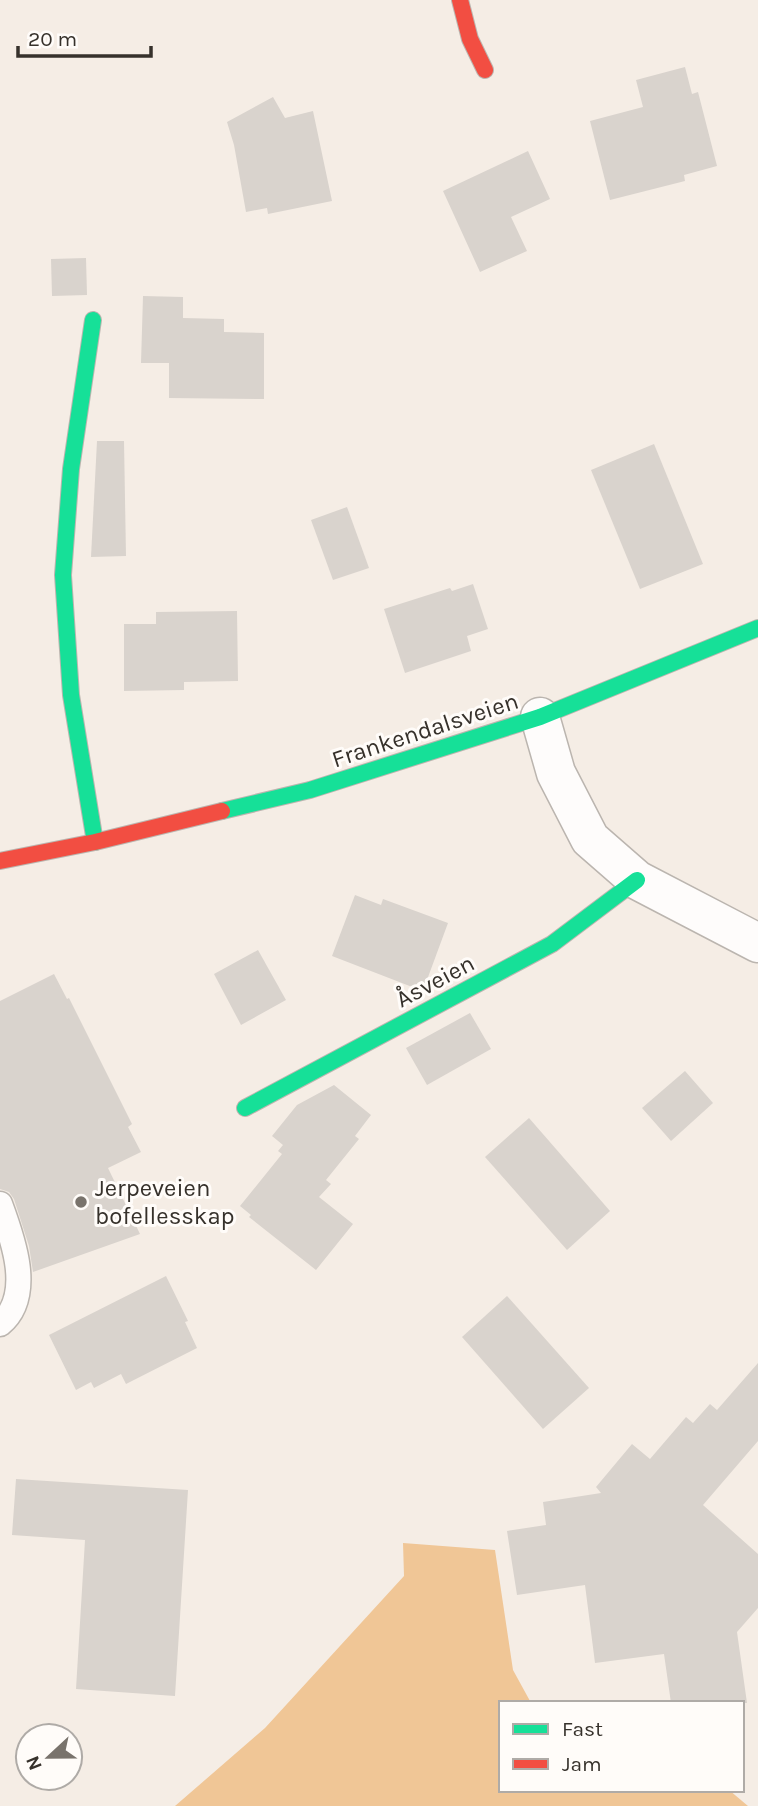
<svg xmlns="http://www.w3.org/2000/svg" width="758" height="1806" font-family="Karla,sans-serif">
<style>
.forest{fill:#f0c696}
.building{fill:#d9d3cd}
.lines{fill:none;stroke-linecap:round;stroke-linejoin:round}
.lane-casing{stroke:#bbb5af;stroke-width:27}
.street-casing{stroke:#bbb5af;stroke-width:41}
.fast-casing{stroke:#bbb5af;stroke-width:18}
.jam-casing{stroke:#bbb5af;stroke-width:18}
.lane{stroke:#fefcfb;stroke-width:24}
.street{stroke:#fefcfb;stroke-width:38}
.fast{stroke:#16e098;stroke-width:16}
.jam{stroke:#f24e42;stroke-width:16}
.poi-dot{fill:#79736c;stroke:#fffcf9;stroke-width:2.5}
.labels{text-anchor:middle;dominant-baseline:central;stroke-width:6;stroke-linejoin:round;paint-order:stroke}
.street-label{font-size:24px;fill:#36312b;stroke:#fffcf9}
.poi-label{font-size:24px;fill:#36312b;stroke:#fffcf9;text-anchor:start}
</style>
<rect width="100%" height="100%" fill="#f5ede5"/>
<polygon class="forest" points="403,1543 495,1550 513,1670 530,1701 534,1703 501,1703 501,1790 729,1790 748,1806 175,1806 265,1728 404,1576"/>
<g class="building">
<polygon points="685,67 692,94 698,92 717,166 684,175 685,181 610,200 590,121 643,107 636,80"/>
<polygon points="273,97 285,118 313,111 332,201 268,214 267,208 246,212 234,145 227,122"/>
<polygon points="528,151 550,199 511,217 527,251 480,272 443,191"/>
<polygon points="86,258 87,295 52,296 51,259"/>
<polygon points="143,296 183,297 183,318 224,319 224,332 264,333 264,399 169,398 169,363 141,363"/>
<polygon points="97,441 124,441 126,556 91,557"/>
<polygon points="654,444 703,564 640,589 591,470"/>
<polygon points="347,507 369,568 333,580 311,520"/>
<polygon points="473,584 488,629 467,636 471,651 405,673 384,609 450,588 452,591"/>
<polygon points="237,611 238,681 184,682 184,690 124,691 124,624 156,624 156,612"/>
<polygon points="355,895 381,905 383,899 448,923 424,988 420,990 332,956"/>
<polygon points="258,950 286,1000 241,1025 214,974"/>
<polygon points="54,974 67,999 69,998 132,1124 128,1127 141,1152 108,1168 140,1234 33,1272 29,1246 14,1199 9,1192 0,1189 0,1001"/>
<polygon points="470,1013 491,1049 427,1085 406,1048"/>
<polygon points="685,1071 713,1103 671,1141 642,1108"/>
<polygon points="334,1085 371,1115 355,1136 359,1139 326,1180 331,1184 319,1197 353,1224 316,1270 249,1217 251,1215 240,1206 282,1154 278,1151 283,1145 272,1136 297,1105"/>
<polygon points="529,1118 610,1211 567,1250 485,1157"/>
<polygon points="166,1276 188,1321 185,1322 197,1348 126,1384 121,1374 94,1388 91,1382 76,1390 49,1335"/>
<polygon points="507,1296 589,1388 543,1429 462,1337"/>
<polygon points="758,1363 758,1441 703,1505 758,1554 758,1608 737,1632 747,1703 671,1703 664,1654 595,1663 585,1585 517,1595 507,1531 546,1525 543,1502 601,1493 596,1487 632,1444 650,1459 686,1417 693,1423 710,1404 717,1410"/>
<polygon points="16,1479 188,1490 175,1696 76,1689 85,1540 12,1535"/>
</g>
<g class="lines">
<g class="lane-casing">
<path id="lane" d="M0 1204C13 1239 34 1296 0 1324"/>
</g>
<g class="street-casing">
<polyline id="street" points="540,717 556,773 590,839 637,880 758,943"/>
</g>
<g class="fast-casing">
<g id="fast">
<polyline points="93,320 71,469 63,575 71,695 95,842"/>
<polyline points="222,811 310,790 540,717 758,628"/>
<polyline points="245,1108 552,944 637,880"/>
</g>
</g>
<g class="jam-casing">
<g id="jam">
<polyline points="460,0 470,39 485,70"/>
<polyline points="0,861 95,842 222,811"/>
</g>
</g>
<use href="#lane" class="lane"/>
<use href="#street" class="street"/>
<use href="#fast" class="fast"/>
<use href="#jam" class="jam"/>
</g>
<circle class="poi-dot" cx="81" cy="1202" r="7"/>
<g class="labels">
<g class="street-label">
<text transform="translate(425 730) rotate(-18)">Frankendalsveien</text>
<text transform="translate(435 981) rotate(-28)">Åsveien</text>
</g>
<g class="poi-label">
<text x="95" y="1188">Jerpeveien<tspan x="95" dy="28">bofellesskap</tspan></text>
</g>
</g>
<rect x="499" y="1701" width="245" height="91" fill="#fffcf9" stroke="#afaba7" stroke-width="2"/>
<rect x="513" y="1724" width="35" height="10" fill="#16e098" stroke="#afaba7" stroke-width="2"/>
<text x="562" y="1736" font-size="21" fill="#36312b">Fast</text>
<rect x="513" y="1759" width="35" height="10" fill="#f24e42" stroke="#afaba7" stroke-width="2"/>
<text x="562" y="1771" font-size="21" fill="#36312b">Jam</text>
<g transform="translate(49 1757) rotate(248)"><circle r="33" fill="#fffcf9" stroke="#afaba7" stroke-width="2"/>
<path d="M0-5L12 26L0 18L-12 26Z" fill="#79736c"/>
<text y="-10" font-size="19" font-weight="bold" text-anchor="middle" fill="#36312b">N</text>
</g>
<path d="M18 46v10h133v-10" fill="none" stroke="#36312b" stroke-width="3.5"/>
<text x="28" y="46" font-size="21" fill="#36312b" stroke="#fffcf9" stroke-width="5" paint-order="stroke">20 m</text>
</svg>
